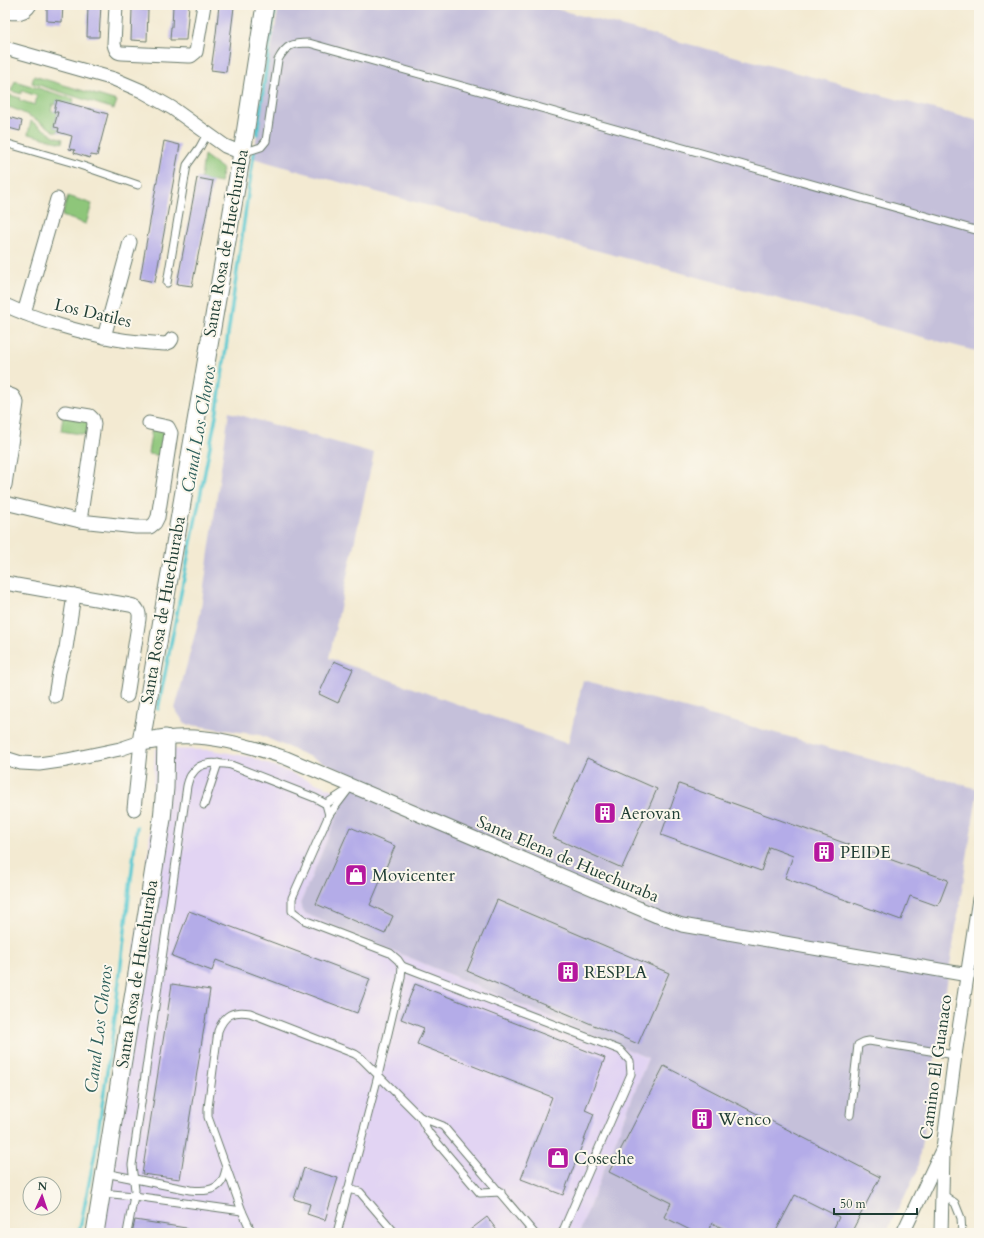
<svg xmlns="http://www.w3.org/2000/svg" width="984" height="1238" font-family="Cardo,serif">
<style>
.built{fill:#e2d4f3}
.industrial{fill:#c5c0da}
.green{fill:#8ec67a;stroke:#568257}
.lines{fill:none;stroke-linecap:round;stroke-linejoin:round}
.stream{stroke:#5dcad2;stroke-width:3.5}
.building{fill:#b4ace8}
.service-casing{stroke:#697a6b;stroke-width:9}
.minor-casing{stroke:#697a6b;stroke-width:15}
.tertiary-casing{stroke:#697a6b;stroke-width:19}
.service{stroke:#fff;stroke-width:7}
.minor{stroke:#fff;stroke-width:13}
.tertiary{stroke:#fff;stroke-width:17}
.labels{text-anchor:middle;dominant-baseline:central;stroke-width:4;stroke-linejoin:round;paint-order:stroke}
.street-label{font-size:17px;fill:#1f3d34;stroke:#fbf7ec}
.poi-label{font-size:17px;fill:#1f3d34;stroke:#fbf7ec;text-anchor:start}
.water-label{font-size:18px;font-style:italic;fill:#2e605c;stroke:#fbf7ec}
</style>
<rect width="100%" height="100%" fill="#fbf7ec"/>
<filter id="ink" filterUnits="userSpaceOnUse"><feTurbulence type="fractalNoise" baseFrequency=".025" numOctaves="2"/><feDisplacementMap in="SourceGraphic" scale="8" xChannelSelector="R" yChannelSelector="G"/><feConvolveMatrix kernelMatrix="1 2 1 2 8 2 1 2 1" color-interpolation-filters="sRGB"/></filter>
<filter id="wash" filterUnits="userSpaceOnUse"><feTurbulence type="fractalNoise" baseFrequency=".012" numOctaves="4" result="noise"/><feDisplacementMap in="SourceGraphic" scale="16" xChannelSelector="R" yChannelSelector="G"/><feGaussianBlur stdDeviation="0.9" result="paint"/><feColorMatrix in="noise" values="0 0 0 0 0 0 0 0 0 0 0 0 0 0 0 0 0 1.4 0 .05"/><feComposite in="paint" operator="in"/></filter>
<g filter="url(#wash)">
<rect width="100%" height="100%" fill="#f3ead2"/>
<polygon class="built" points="155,749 212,750 251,757 346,795 300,904 304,913 648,1058 579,1233 93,1233 149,850"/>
<g class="industrial">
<polygon points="279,5 541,5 979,121 979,352 305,173 253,158"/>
<polygon points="229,412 374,453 329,658 568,744 583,680 978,789 917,1172 886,1233 579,1233 648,1058 304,913 300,904 354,776 260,735 185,724 175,709 200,615"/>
</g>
<g class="green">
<polygon points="34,76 117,101 114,109 32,83"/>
<path d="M15 81 74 99 71 110 57 100 56 105 53 104 51 111 58 112 54 127 59 128 58 132 54 131C39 121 24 112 6 106L10 95 20 98 19 100 35 105 37 96 22 91 21 94 11 91Z"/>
<polygon points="31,121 54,136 63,139 62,143 28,134"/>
<polygon points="204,155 223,169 220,183 201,179"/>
<polygon points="68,196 92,204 86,224 62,216"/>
<polygon points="63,415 89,419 87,435 61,431"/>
<polygon points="152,428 167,430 164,456 148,454"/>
</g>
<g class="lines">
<g class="stream">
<polyline points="257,134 275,5"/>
<polyline points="158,709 217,411 254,152"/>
<polyline points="79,1233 95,1153 114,1024 137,827"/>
</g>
</g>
<g id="blocks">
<g class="building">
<polygon points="47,5 63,5 62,22 47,21"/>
<polygon points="88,5 101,5 99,37 87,37"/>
<polygon points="173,5 189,5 186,40 170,40 171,27 172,27"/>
<polygon points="219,5 234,7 226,72 211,70 216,34"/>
<polygon points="132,9 148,10 147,41 131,40"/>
<polygon points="57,100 108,114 97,156 91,155 90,158 74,153 75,150 69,149 72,136 58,132 59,128 54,127 58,112 54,112"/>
<polygon points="5,116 22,121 20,131 5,127"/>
<polygon points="164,141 180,145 155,282 140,279"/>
<polygon points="197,178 213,181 192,286 177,284"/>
<polygon points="334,661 353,669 338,703 319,694"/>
<polygon points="587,758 657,789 622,868 552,837"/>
<polygon points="679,784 948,880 938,906 910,896 901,920 785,878 793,856 769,847 761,871 661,835"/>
<polygon points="350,827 395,846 370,905 393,916 385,934 316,904"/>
<polygon points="497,900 669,973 638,1044 467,971"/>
<polygon points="189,911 370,979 357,1013 216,960 212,971 172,956"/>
<polygon points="172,984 210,990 180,1179 142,1174"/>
<polygon points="415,984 605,1058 585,1110 594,1114 563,1195 521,1179 552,1097 417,1044 424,1028 401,1019"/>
<polygon points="664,1066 880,1177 851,1233 839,1233 833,1230 839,1217 795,1195 775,1233 732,1233 712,1223 707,1233 696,1233 664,1217 671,1203 609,1172"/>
<polygon points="304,1168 338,1178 325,1220 307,1214 310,1204 294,1199"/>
<polygon points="487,1217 499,1233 466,1233"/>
<polygon points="135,1220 186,1228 186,1233 132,1233"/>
</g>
</g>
</g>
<g filter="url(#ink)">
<use href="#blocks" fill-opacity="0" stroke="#697a6b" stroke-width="1"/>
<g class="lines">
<g class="service-casing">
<g id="service">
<polyline points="5,143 74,163 138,185"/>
<path d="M242 153 261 147 266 141 278 60C286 45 292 43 309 43L979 231"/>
<polyline points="167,283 187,165 200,147 207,134"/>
<polyline points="351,786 329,815 292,898 292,911 304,920 390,953 398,960 402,966 620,1050 630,1061 631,1074 562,1233"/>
<polyline points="326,804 343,793"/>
<polyline points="204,805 218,763"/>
<polyline points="850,1115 858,1045 864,1042 869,1041 955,1055"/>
<polyline points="420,1117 443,1126 534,1233"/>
<path d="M105 1173 190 1190C201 1191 215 1192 222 1181 224 1177 225 1173 226 1169"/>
<polyline points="348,1189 360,1192 395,1233"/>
<polyline points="101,1193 134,1196 242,1211"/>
<polyline points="942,1194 955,1203 961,1218 962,1233"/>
<path d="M127 1233 134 1196 135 1190 132 1165 187 786C188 782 189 777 192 774 200 760 218 763 231 765L315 798 326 804 329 815"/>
<path d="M252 1233 242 1211 208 1117V1108L218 1031C224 1015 233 1010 250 1013L355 1054 361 1058 420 1117 429 1133 480 1193 501 1192"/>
<polyline points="337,1233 378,1076 401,978 402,966"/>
</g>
</g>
<g class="minor-casing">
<g id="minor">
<path d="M116 5 114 44C115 49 117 53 122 53L188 56H191L196 52 204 5"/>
<path d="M5 12C15 13 24 15 30 5"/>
<polyline points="5,48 114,79 142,91 172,108 225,146 242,153"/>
<path d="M5 305C37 320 82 333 116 339 133 342 149 343 165 344L170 342 172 339"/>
<polyline points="24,313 57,199"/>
<polyline points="104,337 130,242"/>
<polyline points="5,393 13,396 17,403 5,485"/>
<polyline points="65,412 90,416 93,419 94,424 80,521"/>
<polyline points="5,503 80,521 136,527 150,527 155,523 158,517 171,433 168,427 149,423"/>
<path d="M5 583 130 605C137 606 140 612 139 619L127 696"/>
<polyline points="55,696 59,672 66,648 74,595"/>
<path d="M166 738C207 733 247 745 286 758L657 916 682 925 968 975"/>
<polyline points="5,758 21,763 39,764 67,760 120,749 141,742 134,809"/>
<polyline points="903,1233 943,1148 955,1055 979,899"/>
<polyline points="941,1233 943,1153"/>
</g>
</g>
<g class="tertiary-casing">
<polyline id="tertiary" points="95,1233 162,819 165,788 166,738 141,742 242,153 265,5"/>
</g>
<use href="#service" class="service"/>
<use href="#minor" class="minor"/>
<use href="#tertiary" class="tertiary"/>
</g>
</g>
<defs>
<g id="building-square" transform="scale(1.15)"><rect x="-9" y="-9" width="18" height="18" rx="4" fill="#b5179e" stroke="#fbf7ec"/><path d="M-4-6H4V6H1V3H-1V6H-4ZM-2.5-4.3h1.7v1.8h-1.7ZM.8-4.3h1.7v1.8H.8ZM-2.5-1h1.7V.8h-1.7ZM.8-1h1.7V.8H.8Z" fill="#fff"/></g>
<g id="shop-square" transform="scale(1.15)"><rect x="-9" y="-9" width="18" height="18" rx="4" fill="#b5179e" stroke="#fbf7ec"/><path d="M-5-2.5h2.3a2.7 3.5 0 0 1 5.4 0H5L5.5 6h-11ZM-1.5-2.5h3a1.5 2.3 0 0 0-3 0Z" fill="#fff"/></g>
</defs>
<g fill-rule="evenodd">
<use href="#building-square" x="605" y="813"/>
<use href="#building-square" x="824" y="852"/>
<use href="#shop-square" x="356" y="875"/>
<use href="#building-square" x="568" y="972"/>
<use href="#building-square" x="702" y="1119"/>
<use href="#shop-square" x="558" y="1158"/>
</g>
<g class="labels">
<g class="street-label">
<text transform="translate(226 243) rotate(-80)">Santa Rosa de Huechuraba</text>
<text transform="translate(93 313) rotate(13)">Los Datiles</text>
<text transform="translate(163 610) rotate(-80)">Santa Rosa de Huechuraba</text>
<text transform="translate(568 859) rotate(23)">Santa Elena de Huechuraba</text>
<text transform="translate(137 974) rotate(-81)">Santa Rosa de Huechuraba</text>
<text transform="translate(936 1067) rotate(-82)">Camino El Guanaco</text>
</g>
<g class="poi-label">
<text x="620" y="813">Aerovan</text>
<text x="840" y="852">PEIDE</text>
<text x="372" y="875">Movicenter</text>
<text x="584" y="972">RESPLA</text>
<text x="718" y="1119">Wenco</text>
<text x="574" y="1158">Coseche</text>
</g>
<g class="water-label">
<text transform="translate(199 429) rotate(-80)">Canal Los Choros</text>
<text transform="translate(99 1029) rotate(-83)">Canal Los Choros</text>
</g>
</g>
<rect width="984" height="1238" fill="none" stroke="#fbf7ec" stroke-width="20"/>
<g transform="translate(42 1196) rotate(3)"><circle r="19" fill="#fbf7ec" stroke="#a3ada2"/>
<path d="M0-3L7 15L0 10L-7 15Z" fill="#b5179e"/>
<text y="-6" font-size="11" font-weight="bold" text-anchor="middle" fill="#1f3d34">N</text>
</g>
<path d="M834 1208v6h83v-6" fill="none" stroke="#1f3d34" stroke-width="2"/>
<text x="840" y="1208" font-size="12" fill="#1f3d34" stroke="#fbf7ec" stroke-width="3" paint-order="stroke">50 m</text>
</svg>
